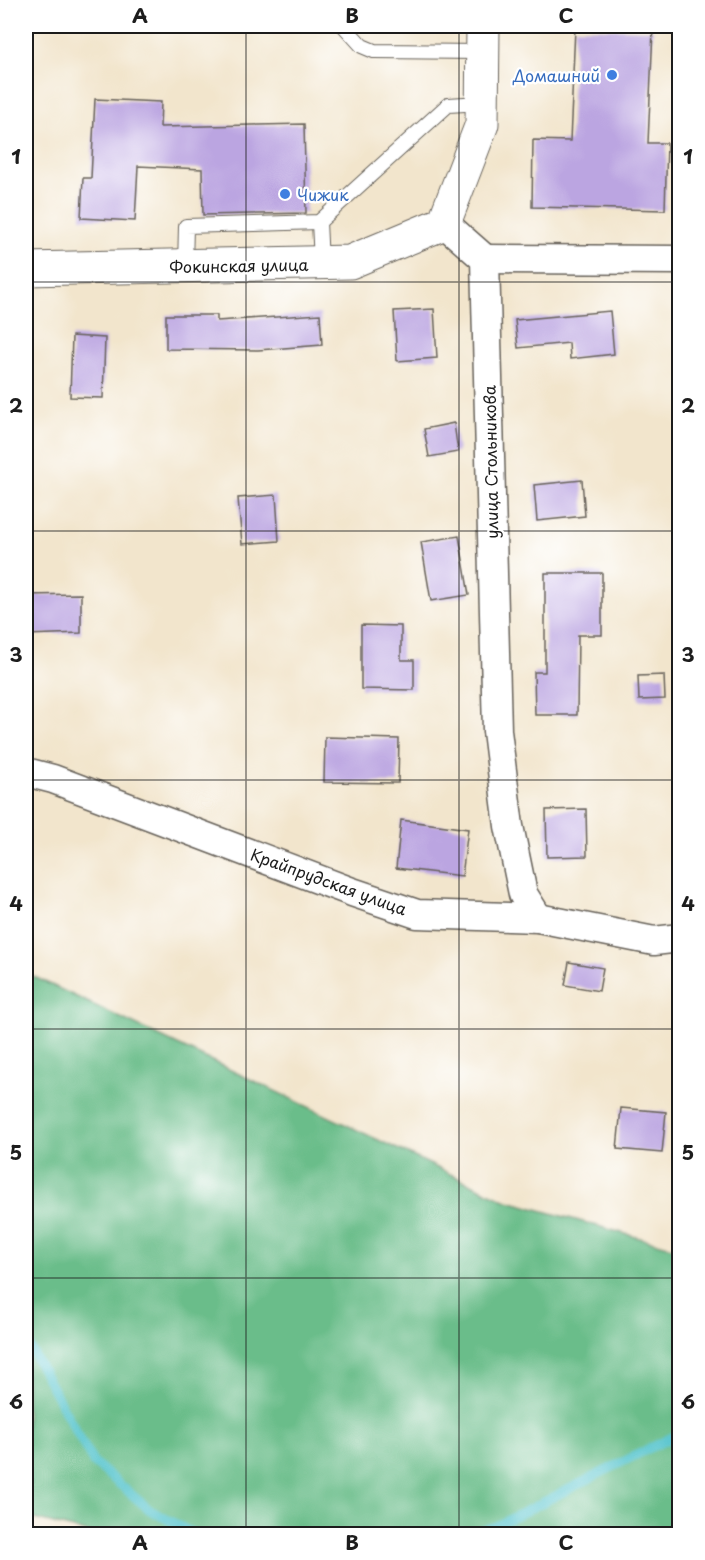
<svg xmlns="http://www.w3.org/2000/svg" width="705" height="1560" font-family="'Playpen Sans',sans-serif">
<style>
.forest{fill:#6abd8a;stroke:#436c53;stroke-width:1.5}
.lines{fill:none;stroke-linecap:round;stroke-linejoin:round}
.stream{stroke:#58c5ce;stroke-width:9}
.building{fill:#bba5e1}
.lane-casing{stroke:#67625a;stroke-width:16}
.street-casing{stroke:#67625a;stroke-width:31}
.secondary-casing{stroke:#67625a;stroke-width:35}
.lane{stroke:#fff;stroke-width:14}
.street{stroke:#fff;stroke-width:28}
.secondary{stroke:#fff;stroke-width:33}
.grid{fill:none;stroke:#1c1c1c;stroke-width:1.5;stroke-opacity:0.55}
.shop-dot{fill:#3f7fe0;stroke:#fff;stroke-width:2}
.labels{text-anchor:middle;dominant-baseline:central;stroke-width:4.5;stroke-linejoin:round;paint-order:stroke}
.shop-label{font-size:16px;fill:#366cbe;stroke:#fff;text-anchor:end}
.street-label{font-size:16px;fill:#1c1c1c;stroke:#fff}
.neatline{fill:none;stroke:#1c1c1c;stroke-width:2}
.grid-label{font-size:20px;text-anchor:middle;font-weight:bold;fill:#1c1c1c}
</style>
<rect width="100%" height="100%" fill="#fff"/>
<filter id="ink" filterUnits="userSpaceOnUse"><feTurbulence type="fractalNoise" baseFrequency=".0167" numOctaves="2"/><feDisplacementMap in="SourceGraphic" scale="12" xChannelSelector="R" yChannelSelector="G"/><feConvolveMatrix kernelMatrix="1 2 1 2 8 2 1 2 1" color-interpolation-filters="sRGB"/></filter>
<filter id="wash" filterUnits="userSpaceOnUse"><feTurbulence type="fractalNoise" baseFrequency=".008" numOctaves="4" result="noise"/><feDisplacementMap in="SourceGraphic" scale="24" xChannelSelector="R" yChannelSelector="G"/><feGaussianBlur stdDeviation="1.35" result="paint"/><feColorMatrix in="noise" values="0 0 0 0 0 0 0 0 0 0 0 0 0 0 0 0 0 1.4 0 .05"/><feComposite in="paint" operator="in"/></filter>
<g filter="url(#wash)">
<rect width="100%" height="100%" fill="#f2e5cc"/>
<polygon class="forest" points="26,973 505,1200 679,1249 679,1534 93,1534 26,1517"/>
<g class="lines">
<g class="stream">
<polyline points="26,1343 29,1346 93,1462 150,1510 194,1534"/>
<polyline points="467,1534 496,1526 680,1433"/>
</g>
</g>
<g id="blocks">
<g class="building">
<polygon points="575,28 653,30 648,143 667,143 665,210 532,207 533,140 570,141"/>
<polygon points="95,99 161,102 160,127 304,124 306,213 203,215 202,169 138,166 135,221 81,218 83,178 91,178"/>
<polygon points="434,309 437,358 397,361 394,311"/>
<polygon points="610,311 614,354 570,359 569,343 518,348 515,320"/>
<polygon points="320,314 322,345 258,350 166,349 166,315 217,315 217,321"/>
<polygon points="72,336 105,338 103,398 70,397"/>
<polygon points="454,423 458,452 429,457 424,429"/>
<polygon points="582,480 585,516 537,521 534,485"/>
<polygon points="276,495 279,541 242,544 238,498"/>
<polygon points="459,536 469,595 431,601 421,542"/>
<polygon points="545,573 602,573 602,635 578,635 577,715 535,715 534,672 545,672"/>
<polygon points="81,594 81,633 26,635 26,595"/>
<polygon points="361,625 401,626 401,660 414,660 414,690 361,689"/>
<polygon points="664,675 665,699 639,700 638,676"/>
<polygon points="325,737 399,739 398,783 324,782"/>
<polygon points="586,809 587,856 547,857 546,810"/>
<polygon points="401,820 468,829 462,876 396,868"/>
<polygon points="569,962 603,968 599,991 565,985"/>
<polygon points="621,1108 666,1112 662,1153 617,1149"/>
</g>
</g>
</g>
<g filter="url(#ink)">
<use href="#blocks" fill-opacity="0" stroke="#67625a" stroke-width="1.5"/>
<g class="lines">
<g class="lane-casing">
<g id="lane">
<polyline points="344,26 362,46 374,51 483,52"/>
<polyline points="319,222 321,262"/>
<polyline points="185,267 186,226 319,222 448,105 482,103"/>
</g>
</g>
<g class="street-casing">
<g id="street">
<polyline points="444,223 485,259 497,731 509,826 523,894 538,918"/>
<polyline points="485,259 680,260"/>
<polyline points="26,772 53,779 352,892 417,914 538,918 654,941 680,938"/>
</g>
</g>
<g class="secondary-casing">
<polyline id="secondary" points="26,269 350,262 444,223 482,124 483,26"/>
</g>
<use href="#lane" class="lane"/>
<use href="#street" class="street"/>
<use href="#secondary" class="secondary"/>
</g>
</g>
<path class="grid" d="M246 26V1534M459 26V1534M26 282H680M26 531H680M26 780H680M26 1029H680M26 1278H680"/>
<g class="shop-dot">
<circle cx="612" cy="75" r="6"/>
<circle cx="285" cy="194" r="6"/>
</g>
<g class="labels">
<g class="shop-label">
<text x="600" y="75">Домашний</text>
<text x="297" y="194" text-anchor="start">Чижик</text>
</g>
<g class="street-label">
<text transform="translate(239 265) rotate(-1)">Фокинская улица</text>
<text transform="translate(490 462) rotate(-91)">улица Стольникова</text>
<text transform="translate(329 881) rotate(20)">Крайпрудская улица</text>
</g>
</g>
<rect width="705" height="1560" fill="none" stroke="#fff" stroke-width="66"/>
<rect x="33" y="33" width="639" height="1494" class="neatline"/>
<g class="grid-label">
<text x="140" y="23">A</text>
<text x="352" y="23">B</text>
<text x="566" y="23">C</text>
<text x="16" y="164">1</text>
<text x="688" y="164">1</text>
<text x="16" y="413">2</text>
<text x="688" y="413">2</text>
<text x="16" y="662">3</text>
<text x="688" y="662">3</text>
<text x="16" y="911">4</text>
<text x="688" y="911">4</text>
<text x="16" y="1160">5</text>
<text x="688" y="1160">5</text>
<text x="16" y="1409">6</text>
<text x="688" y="1409">6</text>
<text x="140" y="1550">A</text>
<text x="352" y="1550">B</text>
<text x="566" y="1550">C</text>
</g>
</svg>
